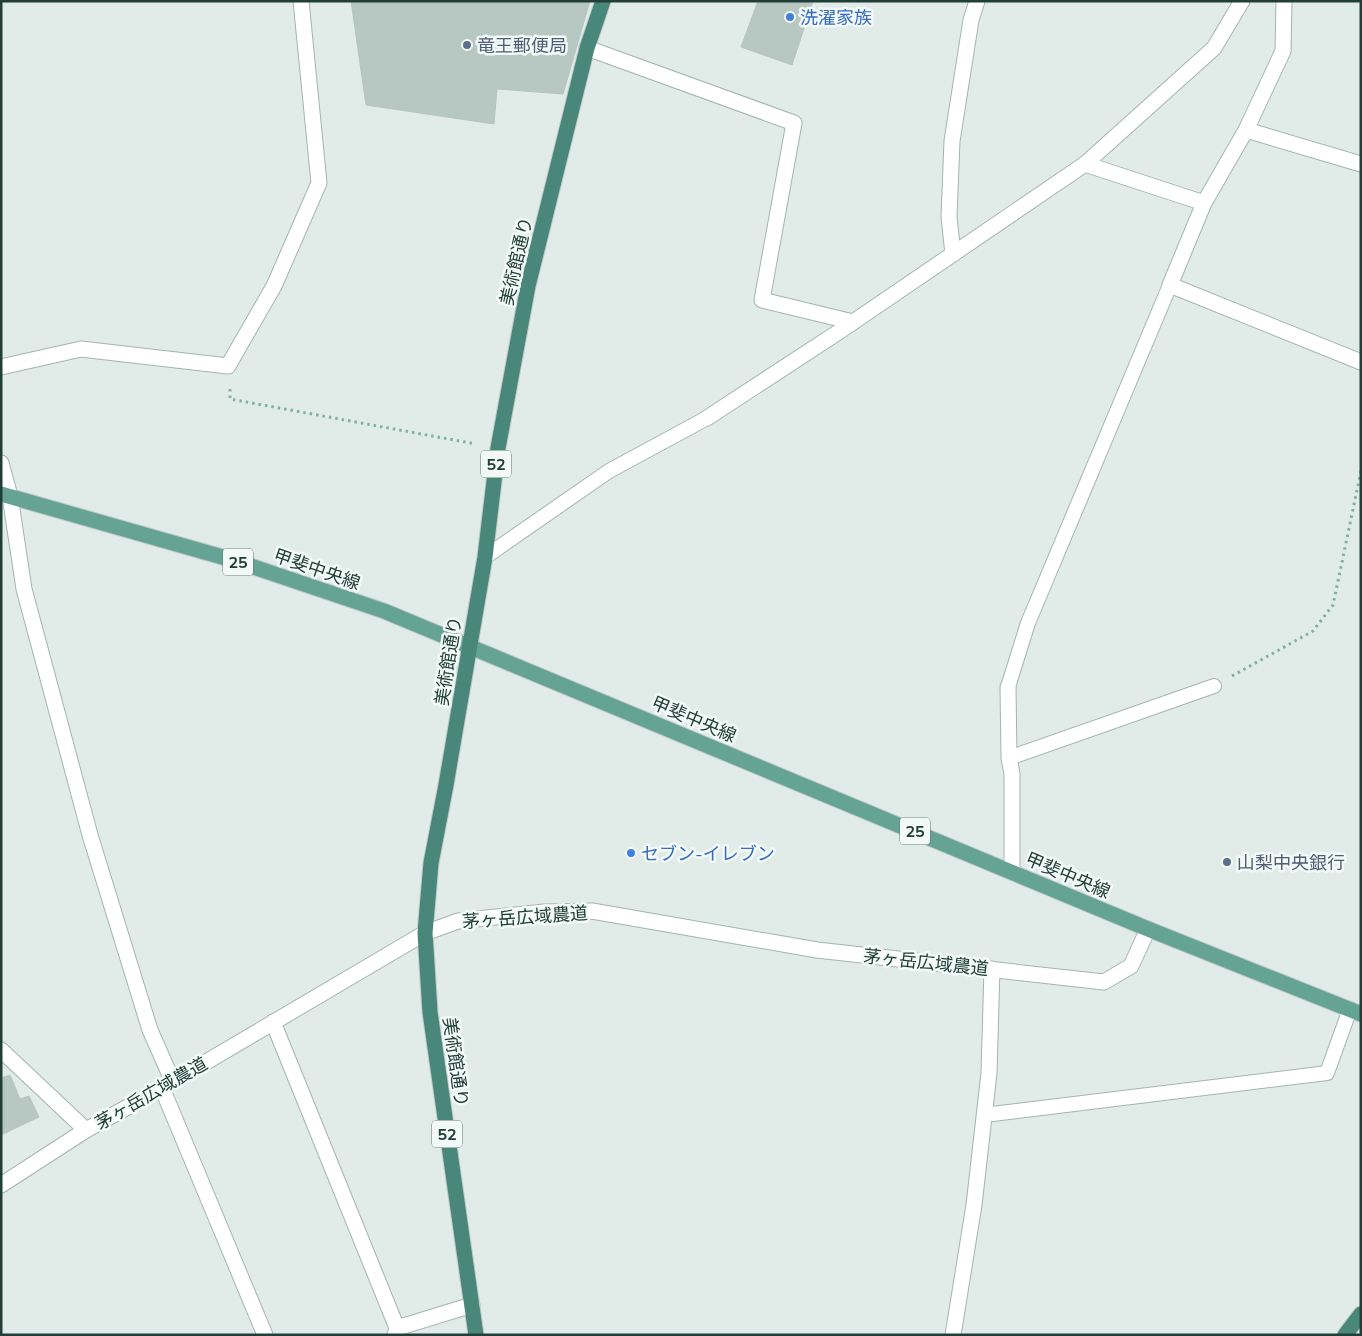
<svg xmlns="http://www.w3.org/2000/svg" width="1362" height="1336" font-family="Mulish,'Noto Sans JP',sans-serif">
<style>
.building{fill:#b7c7c1;stroke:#b4c6bf}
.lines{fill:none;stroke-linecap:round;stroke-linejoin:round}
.service-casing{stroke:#a4b4af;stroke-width:16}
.minor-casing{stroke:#a4b4af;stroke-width:17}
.tertiary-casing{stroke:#a4b4af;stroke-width:17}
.primary-casing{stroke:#c1c9c7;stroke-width:17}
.trunk-casing{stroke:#c1c9c7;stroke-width:17}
.path{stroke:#81b1a3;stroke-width:3;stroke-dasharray:2.5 4;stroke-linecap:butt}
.service{stroke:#fff;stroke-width:14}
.minor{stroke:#fff;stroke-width:15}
.tertiary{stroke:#fff;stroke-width:15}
.primary{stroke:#65a394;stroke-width:15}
.trunk{stroke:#48877a;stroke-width:15}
.shop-dot{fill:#3f7fe0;stroke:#f2f9f6;stroke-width:2}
.service-dot{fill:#5c6f8a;stroke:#f2f9f6;stroke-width:2}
.labels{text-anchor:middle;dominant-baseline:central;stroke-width:5;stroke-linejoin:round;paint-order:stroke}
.shield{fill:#f2f9f6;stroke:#607670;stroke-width:1}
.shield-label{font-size:16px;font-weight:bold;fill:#213e37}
.shop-label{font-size:18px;fill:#366cbe;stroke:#f2f9f6;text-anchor:start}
.service-label{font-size:18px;fill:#4e5e75;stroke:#f2f9f6;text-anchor:start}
.street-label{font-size:18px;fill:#213e37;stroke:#f2f9f6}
</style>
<rect width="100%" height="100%" fill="#e1ece8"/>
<g class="building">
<polygon points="351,1 590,1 563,94 497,89 494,124 366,105"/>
<polygon points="758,1 813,1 792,65 741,47"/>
<polygon points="10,1075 20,1099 29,1096 39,1117 1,1135 1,1078"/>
</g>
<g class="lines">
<g class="service-casing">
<g id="service">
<polyline points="485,557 609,471 707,418"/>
<polyline points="1008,687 1028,623 1170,285"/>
<polyline points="1009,758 1214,686"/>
<polyline points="984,1115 1327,1073 1350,1009"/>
</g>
</g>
<g class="minor-casing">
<g id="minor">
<polyline points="1284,1 1283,51 1246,130 1204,203 1170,285 1361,362"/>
<polyline points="587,48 794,123 762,300 853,322"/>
<polyline points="1246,130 1361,164"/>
<polyline points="1085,164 1204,203"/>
<polyline points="953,254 949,217 952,141 971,20 977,1"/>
<polyline points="1,367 81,349 228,366 274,286 319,183 301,1"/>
<polyline points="707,418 840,331 1085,164 1214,48 1242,1"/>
<polyline points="1,463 10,496 24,589 90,835 150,1030 173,1082"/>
<polyline points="1008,687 1009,758 1012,774 1012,871"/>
<polyline points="273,1022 397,1328 395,1335"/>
<polyline points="1,1050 86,1130"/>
<polyline points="162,1088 265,1335"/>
<polyline points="397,1328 472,1305"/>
<polyline points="953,1335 974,1205 989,1073 992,969"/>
</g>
</g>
<g class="tertiary-casing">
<polyline id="tertiary" points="1,1185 86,1130 162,1088 425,933 458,921 544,912 592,911 817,950 1104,982 1131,966 1148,929"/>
</g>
<g class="primary-casing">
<polyline id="primary" points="1,494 233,560 384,611 1148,929 1361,1014"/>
</g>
<g class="trunk-casing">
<g id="trunk">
<polyline points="476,1335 430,1012 425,933 431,863 446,785 485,557 498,448 528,286 587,48 603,1"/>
<polyline points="1345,1335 1361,1314"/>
</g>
</g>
<g class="path">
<polyline points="230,389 230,399 476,444"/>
<polyline points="1232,676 1313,631 1333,605 1361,471"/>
</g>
<use href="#service" class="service"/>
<use href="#minor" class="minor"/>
<use href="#tertiary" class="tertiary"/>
<use href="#primary" class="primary"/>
<use href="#trunk" class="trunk"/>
</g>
<g class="shop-dot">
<circle cx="790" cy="17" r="5"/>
<circle cx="631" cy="853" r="5"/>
</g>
<g class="service-dot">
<circle cx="467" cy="45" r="5"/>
<circle cx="1227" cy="862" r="5"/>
</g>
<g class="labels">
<g class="shield">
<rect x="481" y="450.5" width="30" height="27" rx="4"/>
<rect x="223" y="548.5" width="30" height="27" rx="4"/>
<rect x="900" y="817.5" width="30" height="27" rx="4"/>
<rect x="432" y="1120.5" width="30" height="27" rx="4"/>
</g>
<g class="shield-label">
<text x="496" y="464">52</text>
<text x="238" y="562">25</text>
<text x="915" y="831">25</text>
<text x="447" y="1134">52</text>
</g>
<g class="shop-label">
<text x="800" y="17">洗濯家族</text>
<text x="641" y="853">セブン-イレブン</text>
</g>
<g class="service-label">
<text x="477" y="45">竜王郵便局</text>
<text x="1237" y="862">山梨中央銀行</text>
</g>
<g class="street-label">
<text transform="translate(516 261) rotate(-77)">美術館通り</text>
<text transform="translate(317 569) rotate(19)">甲斐中央線</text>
<text transform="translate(448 661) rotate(-81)">美術館通り</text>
<text transform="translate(694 719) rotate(23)">甲斐中央線</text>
<text transform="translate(1068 875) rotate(23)">甲斐中央線</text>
<text transform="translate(525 917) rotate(-4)">茅ヶ岳広域農道</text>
<text transform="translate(926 962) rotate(6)">茅ヶ岳広域農道</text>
<text transform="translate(456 1062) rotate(82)">美術館通り</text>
<text transform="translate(151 1093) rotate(-30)">茅ヶ岳広域農道</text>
</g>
</g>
<rect width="1362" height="1336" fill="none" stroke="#213e37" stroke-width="5"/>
</svg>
